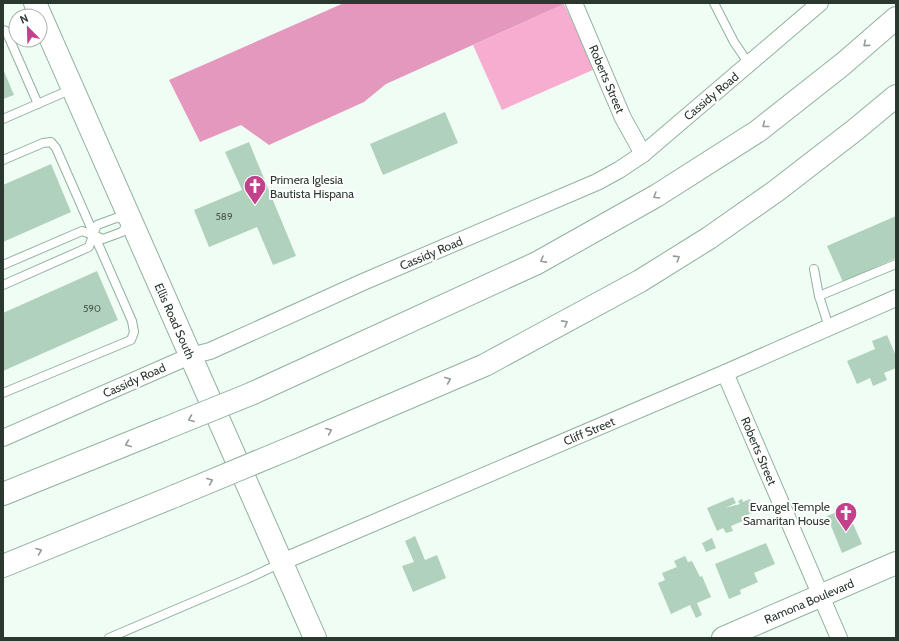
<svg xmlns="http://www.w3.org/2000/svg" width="899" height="641" font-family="Cabin,sans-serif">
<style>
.green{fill:#f7add0}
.forest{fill:#e598bd}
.building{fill:#b0d1bb}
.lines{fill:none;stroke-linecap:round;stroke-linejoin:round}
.lane-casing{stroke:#90b19c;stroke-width:10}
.street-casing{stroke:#90b19c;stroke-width:18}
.secondary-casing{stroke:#90b19c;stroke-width:24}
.highway-casing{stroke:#90b19c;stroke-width:24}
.lane{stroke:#fff;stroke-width:8}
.street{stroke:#fff;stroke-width:16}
.secondary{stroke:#fff;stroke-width:22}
.highway{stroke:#fff;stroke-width:22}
.highway-bridge-casing{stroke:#90b19c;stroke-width:24;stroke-linecap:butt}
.highway-bridge{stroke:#fff;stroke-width:22}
.oneway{stroke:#949c97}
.labels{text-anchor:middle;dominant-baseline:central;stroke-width:4;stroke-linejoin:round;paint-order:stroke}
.number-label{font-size:10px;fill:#4c5e52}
.street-label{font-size:12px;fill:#2a382f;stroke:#fff}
.poi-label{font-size:12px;fill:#2a382f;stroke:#fff;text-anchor:start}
</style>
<rect width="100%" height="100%" fill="#f0fdf4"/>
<polygon class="green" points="564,4 595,69 502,110 473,45"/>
<polygon class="forest" points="344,3 563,3 564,4 386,84 364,102 269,145 241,125 200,142 169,80"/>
<g class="building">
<polygon points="3,69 14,95 3,99"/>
<polygon points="445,112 458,143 383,175 370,144"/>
<polygon points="249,142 296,256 273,265 257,227 209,247 194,210 242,190 225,152"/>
<polygon points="51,164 71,212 3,242 3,185"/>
<polygon points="896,216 896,258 843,282 827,246"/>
<polygon points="97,271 118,320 3,371 3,313"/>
<polygon points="887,335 896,356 896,368 884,373 887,380 873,386 870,378 857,384 847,361 875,349 872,341"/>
<polygon points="733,497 736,503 725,508 740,504 738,501 742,499 743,502 750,499 755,512 741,517 743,521 731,526 733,531 726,533 723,528 717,531 707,508"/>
<polygon points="846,508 862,544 842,553 827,516"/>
<polygon points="415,536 425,560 437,555 446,578 413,592 402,566 414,562 405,541"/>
<polygon points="712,538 716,548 706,552 702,543"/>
<polygon points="766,543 775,564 754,573 758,582 740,590 741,594 729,599 715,564"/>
<polygon points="685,556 688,562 692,561 700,577 702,576 711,597 697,603 702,615 696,618 690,605 671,614 658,583 665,580 662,573 677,567 674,561"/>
</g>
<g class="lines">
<g class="lane-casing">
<g id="lane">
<polyline points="714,3 734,42 749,64"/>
<polyline points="3,30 6,31 38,104"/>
<polyline points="3,119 72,89"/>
<polyline points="3,160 43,143 51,142 56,148 132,321 134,332 131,340 3,393"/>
<polygon points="116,218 131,219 122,232 103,239 93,235 97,225"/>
<polyline points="3,265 82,231 93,235"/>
<polyline points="814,269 819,296"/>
<polyline points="3,285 89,247 93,235"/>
<polyline points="829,327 819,296 896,264"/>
<polyline points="109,638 247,579 281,563"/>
</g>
</g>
<g class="street-casing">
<g id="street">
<polyline points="574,3 623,118 643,154"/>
<polyline points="725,373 839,638"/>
<polyline points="3,438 190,356 210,351 363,282 597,182 619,170 643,154 820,3"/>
<polyline points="282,562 725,373 896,298"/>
</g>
</g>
<g class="secondary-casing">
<g id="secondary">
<polyline points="35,3 315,638"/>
<polyline points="723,638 896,563"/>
</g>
</g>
<g class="highway-casing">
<g id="highway">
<polyline points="253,393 537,263 656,196 758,131 843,64 896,18"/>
<polyline points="293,447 485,365 640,281 709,238 776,191 855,130 896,96"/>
<polyline points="3,494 164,429"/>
<polyline points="3,566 175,496"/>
</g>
</g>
<use href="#lane" class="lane"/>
<use href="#street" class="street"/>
<use href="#secondary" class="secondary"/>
<use href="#highway" class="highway"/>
<g class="highway-bridge-casing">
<g id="highway-bridge">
<polyline points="164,429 253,393"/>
<polyline points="175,496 293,447"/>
</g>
</g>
<use href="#highway-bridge" class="highway-bridge"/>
</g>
<defs><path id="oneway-chevron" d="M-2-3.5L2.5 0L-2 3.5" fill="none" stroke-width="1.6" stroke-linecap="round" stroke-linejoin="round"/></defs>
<g class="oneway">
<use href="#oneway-chevron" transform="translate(866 44) rotate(140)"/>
<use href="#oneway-chevron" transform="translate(765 125) rotate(142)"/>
<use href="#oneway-chevron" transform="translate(656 196) rotate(149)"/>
<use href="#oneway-chevron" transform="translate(677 258) rotate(-32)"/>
<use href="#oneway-chevron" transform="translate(543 260) rotate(151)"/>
<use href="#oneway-chevron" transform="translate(565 323) rotate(-29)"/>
<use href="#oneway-chevron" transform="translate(448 380) rotate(-23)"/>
<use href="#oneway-chevron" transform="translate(191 419) rotate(158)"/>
<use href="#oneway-chevron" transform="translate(329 431) rotate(-23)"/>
<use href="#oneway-chevron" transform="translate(128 444) rotate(158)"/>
<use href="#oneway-chevron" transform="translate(210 481) rotate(-23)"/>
<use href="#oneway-chevron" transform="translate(39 551) rotate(-22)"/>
</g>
<defs>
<g id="church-pin" transform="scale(1.15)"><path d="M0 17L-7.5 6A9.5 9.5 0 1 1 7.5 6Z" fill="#c2418a" stroke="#fff"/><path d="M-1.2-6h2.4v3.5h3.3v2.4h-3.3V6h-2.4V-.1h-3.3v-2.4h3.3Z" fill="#fff"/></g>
</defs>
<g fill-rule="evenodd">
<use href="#church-pin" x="255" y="186"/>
<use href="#church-pin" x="846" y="513"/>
</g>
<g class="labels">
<g class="number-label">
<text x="224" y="216">589</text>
<text x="92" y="308">590</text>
</g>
<g class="street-label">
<text transform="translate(607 79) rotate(67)">Roberts Street</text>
<text transform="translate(711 96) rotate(-40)">Cassidy Road</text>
<text transform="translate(431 253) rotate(-23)">Cassidy Road</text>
<text transform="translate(175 321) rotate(66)">Ellis Road South</text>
<text transform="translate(134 380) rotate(-24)">Cassidy Road</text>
<text transform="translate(589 431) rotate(-23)">Cliff Street</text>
<text transform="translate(759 451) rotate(67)">Roberts Street</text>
<text transform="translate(809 601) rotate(-23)">Ramona Boulevard</text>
</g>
<g class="poi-label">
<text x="270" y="179">Primera Iglesia<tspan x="270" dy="14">Bautista Hispana</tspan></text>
<text x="830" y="506" text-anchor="end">Evangel Temple<tspan x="830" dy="14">Samaritan House</tspan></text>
</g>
</g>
<rect width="899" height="641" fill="none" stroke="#2a382f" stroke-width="8"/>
<g transform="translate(28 28) rotate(337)"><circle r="19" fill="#ffffff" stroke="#aaafac"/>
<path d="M0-3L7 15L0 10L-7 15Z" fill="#c2418a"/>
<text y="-6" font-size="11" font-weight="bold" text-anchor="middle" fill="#2a382f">N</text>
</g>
</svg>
